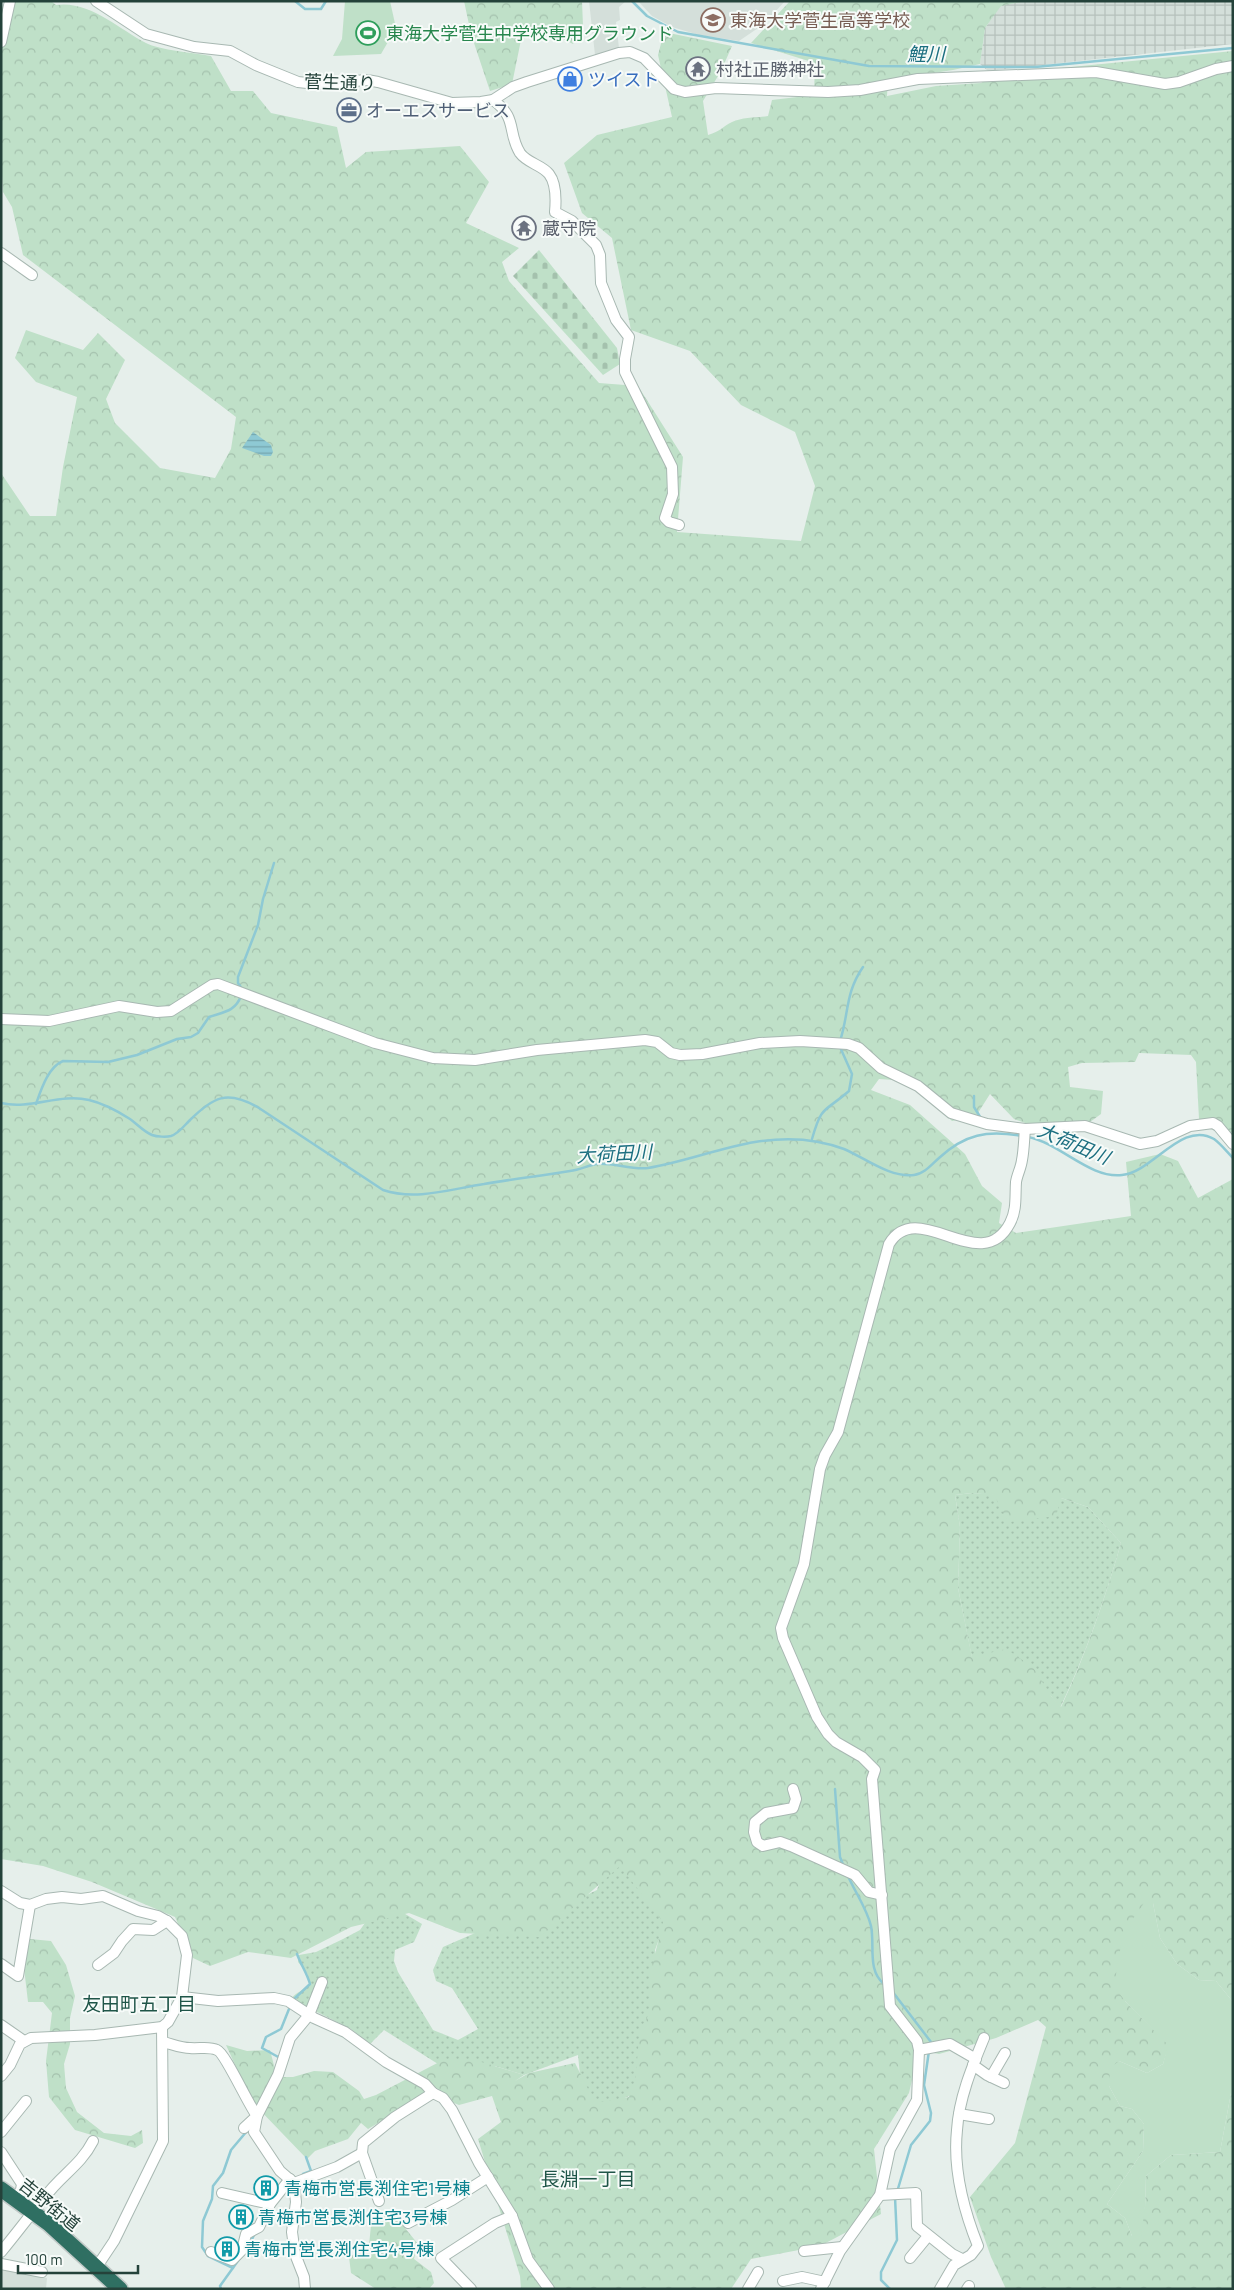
<svg xmlns="http://www.w3.org/2000/svg" width="1234" height="2290" font-family="Barlow,'Noto Sans JP',sans-serif">
<style>
.built{fill:#d4dfda}
.industrial{fill:url(#industrial-grid)}
.grass{fill:url(#grass-dots)}
.forest{fill:url(#forest-crowns);fill-rule:evenodd}
.cemetery{fill:url(#cemetery-stones)}
.park{fill:#bfe0c8}
.water{fill:url(#water-rules)}
.lines{fill:none;stroke-linecap:round;stroke-linejoin:round}
.stream{stroke:#8ec9d4;stroke-width:2.5}
.street-casing{stroke:#a8b8b2;stroke-width:12}
.highway-casing{stroke:#c2cac8;stroke-width:18}
.street{stroke:#fff;stroke-width:10}
.highway{stroke:#2f6f62;stroke-width:15}
.labels{text-anchor:middle;dominant-baseline:central;stroke-width:4;stroke-linejoin:round;paint-order:stroke}
.education-label{font-size:18px;fill:#785e54;stroke:#f7fbf9;text-anchor:start}
.leisure-label{font-size:18px;fill:#27864d;stroke:#f7fbf9;text-anchor:start}
.worship-label{font-size:18px;fill:#5b616d;stroke:#f7fbf9;text-anchor:start}
.shop-label{font-size:18px;fill:#366cbe;stroke:#f7fbf9;text-anchor:start}
.street-label{font-size:18px;fill:#24423a;stroke:#f7fbf9}
.service-label{font-size:18px;fill:#4e5e75;stroke:#f7fbf9;text-anchor:start}
.culture-label{font-size:18px;fill:#0d838f;stroke:#f7fbf9;text-anchor:start}
.water-label{font-size:19px;font-style:italic;fill:#1c6f80;stroke:#f7fbf9}
.neighbourhood-label{font-size:19px;fill:#1f5548;stroke:#f7fbf9}
</style>
<defs>
<pattern id="industrial-grid" width="8" height="8" patternUnits="userSpaceOnUse" patternTransform="scale(1.25)"><rect width="8" height="8" fill="#d4dfda"/><path d="M0 4h8M4 0v8" fill="none" stroke="#b6c1bc"/></pattern>
<pattern id="grass-dots" width="8" height="8" patternUnits="userSpaceOnUse" patternTransform="scale(1.25)"><rect width="8" height="8" fill="#bfe0c8"/><path d="M2 2h.1M6 6h.1" fill="none" stroke="#a4c1ad" stroke-width="1.8" stroke-linecap="round"/></pattern>
<pattern id="forest-crowns" width="20" height="18" patternUnits="userSpaceOnUse" patternTransform="scale(1.25)"><rect width="20" height="18" fill="#bfe0c8"/><path d="M2 6a3 3 0 1 1 6 0M12 15a3 3 0 1 1 6 0" fill="none" stroke="#a4c1ad"/></pattern>
<pattern id="cemetery-stones" width="16" height="16" patternUnits="userSpaceOnUse" patternTransform="scale(1.25)"><rect width="16" height="16" fill="#bfe0c8"/><path d="M2 7V4a2 2 0 0 1 4 0v3zM10 15v-3a2 2 0 0 1 4 0v3z" fill="#a4c1ad"/></pattern>
<pattern id="water-rules" width="6" height="5" patternUnits="userSpaceOnUse" patternTransform="scale(1.25)"><rect width="6" height="5" fill="#8ec9d4"/><path d="M0 2.5h6" fill="none" stroke="#74a5ad"/></pattern>
</defs>
<rect width="100%" height="100%" fill="#e6efeb"/>
<g class="built">
<polygon points="589,1 626,1 619,7 620,20 616,22 619,48 595,55"/>
<polygon points="638,1 785,1 764,24 739,41 699,35 672,27 652,16"/>
<polygon points="1,2269 47,2278 46,2289 1,2289"/>
</g>
<polygon class="industrial" points="1026,1 1233,1 1233,44 988,71 980,64 985,28 1001,5"/>
<g class="grass">
<path d="M972 1493 1061 1498 1088 1507 1121 1543C1105 1599 1086 1654 1060 1708L1051 1696 972 1658 958 1588 960 1527 955 1495Z"/>
<path d="M622 1859 666 1920 655 1950 658 1973 643 2090 595 2111 582 2096 578 2055 524 2075 495 2066 438 2064 384 2030 370 2044 351 2029 291 1999C297 1991 304 1991 310 1984L307 1973 298 1962 299 1955 316 1952 343 1939 360 1930 372 1913 390 1905 422 1924 414 1942 395 1950 394 1961 398 1972 433 2030 458 2040 478 2029 452 1988 436 1981 433 1970 443 1947 489 1927 576 1900 597 1890 601 1878Z"/>
</g>
<g class="forest">
<path d="M12 1H51L56 5C89 0 119 29 146 43 159 50 195 53 211 56L231 91H253L271 113 337 127 346 168 366 152 460 146 489 182 466 223 519 248 502 262 509 281 599 383 638 386 683 457 677 532 801 541 815 486 795 432 741 405 690 351 631 330 612 238 582 213 564 163 597 135 672 117 658 55 664 32 732 46 721 71 703 101 708 135C721 131 722 127 732 122 743 117 756 118 768 116L772 100 814 95 815 63 751 43 790 1H1026L1001 6 985 28 980 64 953 70 888 80 887 96 936 86 981 83 991 77 1041 70 1233 51V1133L1199 1119 1196 1062 1191 1055 1139 1053 1135 1062 1082 1063 1068 1067 1070 1087 1103 1091 1101 1114 1068 1138 1014 1119 990 1094 976 1116 952 1121 908 1081 879 1079 871 1090 910 1105 965 1154 982 1186 1002 1203 999 1223 1016 1233 1131 1216 1126 1162 1160 1154 1178 1161 1198 1198 1233 1179V2002L1216 1981 1199 1980 1177 1964 1160 1938 1153 1903 1125 2001 1169 2045 1163 2064 1147 2073 1119 2061 1109 2086 1120 2106 1132 2109 1144 2124 1143 2151 1107 2204 1125 2218 1132 2236 1145 2207 1146 2176 1171 2155 1220 2152 1231 2093H1233V2289H1006L991 2257 970 2197 1015 2143 1046 2027 1038 2020 996 2038 939 2054 919 2050 909 2093 874 2149 881 2214 820 2246 751 2259 731 2289H521L520 2276 478 2139 501 2122 492 2096 459 2105 429 2093 368 2129 361 2123 348 2139 315 2151 307 2159 252 2102 226 2045 247 2051 270 2050 277 2077H293L314 2071 333 2072 359 2091 364 2099 376 2095 445 2059 475 2060 524 2075 515 2081 529 2073 575 2063 595 2103 629 2097 635 2081 640 2030 649 2014V1978L663 1922 620 1866 540 1937 460 1933 409 1913 351 1927 291 1958 248 1952 210 1966 193 1958 175 1917 92 1882 43 1866 1 1859V473L30 516H56L63 467 77 397 36 382 15 358 26 330 83 350 98 333 125 360 106 399 115 423 160 468 215 478 231 449 236 417 23 255 12 207 3 192 1 159V33ZM972 1493 994 1495 1008 1522 1056 1516 1061 1498 1088 1507 1121 1543C1105 1599 1086 1654 1061 1707L1051 1696 1033 1667 1006 1649 972 1657 958 1588 960 1527 955 1495Z"/>
<polygon points="464,1 582,1 583,26 573,44 543,29 521,40 512,84 490,91 471,34"/>
<polygon points="30,1939 51,1941 66,1965 75,1996 70,2018 70,2044 64,2064 66,2088 77,2112 104,2133 131,2136 142,2130 143,2143 135,2148 75,2130 49,2097 46,2061 52,2013 43,2002 28,2002 24,1968"/>
<polygon points="392,2212 418,2244 414,2259 431,2272 434,2283 429,2289 376,2289 351,2273 349,2257 369,2245 372,2216"/>
</g>
<polygon class="cemetery" points="539,250 617,348 620,364 603,375 513,276"/>
<g class="park">
<polygon points="345,1 390,1 396,28 381,54 333,56 342,39"/>
<polygon points="1144,1903 1153,1903 1160,1938 1177,1964 1199,1980 1216,1981 1233,2002 1233,2093 1231,2093 1220,2152 1171,2155 1146,2176 1145,2207 1141,2237 1132,2236 1125,2218 1107,2204 1143,2151 1144,2124 1132,2109 1120,2106 1109,2086 1110,2068 1119,2061 1147,2073 1163,2064 1168,2045 1125,2001 1114,1986 1123,1933"/>
</g>
<polygon class="water" points="253,432 271,445 273,452 271,456 264,456 242,448"/>
<g class="lines">
<g class="stream">
<polyline points="295,1 305,9 321,9 326,1"/>
<polyline points="632,1 647,16 678,32 869,66 1035,67 1233,48"/>
<polyline points="242,989 238,983 238,977 258,925 263,899 274,863"/>
<path d="M840 1041C849 1014 845 993 863 967"/>
<polyline points="974,1096 974,1107 982,1120"/>
<path d="M1 1103C31 1110 59 1093 89 1100 102 1103 119 1112 130 1119 137 1124 144 1132 152 1135 157 1137 167 1137 171 1136 178 1134 184 1126 189 1121 213 1097 227 1089 259 1108L383 1190C416 1201 451 1189 484 1184 512 1179 541 1176 570 1171 579 1170 587 1166 596 1164 613 1162 630 1170 648 1168 684 1162 719 1148 755 1142 785 1137 815 1138 844 1149 865 1158 890 1178 914 1175 924 1174 932 1164 939 1158 965 1134 987 1130 1022 1136"/>
<path d="M36 1104C41 1090 48 1067 63 1061L108 1062 137 1055 177 1039 191 1037 198 1033 209 1017C223 1012 235 1012 241 996"/>
<path d="M1028 1137C1060 1143 1090 1179 1122 1175 1153 1172 1182 1120 1214 1139 1221 1144 1227 1152 1233 1158"/>
<path d="M812 1139C822 1104 824 1113 849 1091L852 1074 840 1047"/>
<polyline points="835,1789 840,1857 844,1867"/>
<path d="M848 1876C855 1892 867 1909 871 1926 875 1946 867 1970 884 1984"/>
<polyline points="892,1991 931,2042 930,2045"/>
<path d="M293 2000 310 1984C307 1973 301 1965 297 1954"/>
<polyline points="280,2058 262,2048 266,2037 281,2029 289,2009"/>
<polyline points="303,2174 311,2171 306,2157"/>
<polyline points="897,2192 911,2145 930,2121 931,2113 924,2085 929,2051"/>
<polyline points="247,2250 254,2235"/>
<polyline points="233,2268 208,2256 202,2247 203,2221 212,2199 213,2186 223,2173 231,2150 247,2131"/>
<polyline points="221,2289 220,2286 240,2258"/>
<polyline points="890,2289 881,2280 881,2272 897,2240 895,2197"/>
</g>
<g class="street-casing">
<g id="street">
<polyline points="96,1 146,34 194,47 230,51 256,65 298,82 316,84 367,80 378,82 452,103 481,102 493,100 513,87 527,82 619,53 630,52 644,58 674,89 685,92 716,88 828,92 860,90 918,79 1096,72 1165,84 1179,82 1216,69 1233,66"/>
<polyline points="1,42 10,1"/>
<path d="M493 100C518 118 507 132 520 153 527 163 542 165 549 174 556 183 556 201 555 212L572 221 596 245 600 255 601 283 616 320 629 337 625 359V372L672 467 673 494 665 518 669 522 679 525"/>
<polyline points="1,253 32,275"/>
<polyline points="1,1019 49,1021 119,1006 157,1012 171,1011 212,985 218,984 375,1043 433,1058 475,1060 537,1050 645,1040 657,1042 671,1053 680,1055 702,1054 760,1043 800,1041 848,1044 859,1048 881,1068 918,1086 951,1113 987,1124 1025,1129 1085,1126 1140,1144 1157,1141 1190,1126 1213,1123 1218,1126 1233,1144"/>
<polyline points="793,1789 796,1799 793,1808 766,1813 755,1822 754,1832 757,1842 763,1846 780,1842 791,1846 855,1875 869,1892 882,1895"/>
<polyline points="1,1891 20,1903 30,1905 46,1899 62,1897 81,1899 103,1896 138,1911 158,1916 167,1921 182,1936 187,1955 182,1997"/>
<polyline points="1,1964 18,1976 30,1905"/>
<polyline points="98,1965 114,1953 122,1941 133,1929 153,1930 167,1921"/>
<polyline points="1,2025 24,2041"/>
<path d="M163 2042C172 2044 181 2048 190 2048 199 2049 209 2046 217 2050 225 2053 248 2104 257 2116L244 2128"/>
<polyline points="919,2050 950,2044 976,2059"/>
<polyline points="973,2065 987,2075 1004,2083"/>
<polyline points="1,2076 10,2065 20,2044 31,2038 95,2035 162,2027 168,2022 182,1997 218,2001 274,1998 288,2001 314,2018 345,2032 386,2062 425,2084 433,2093 443,2098 452,2110 479,2163 512,2216 528,2260 549,2289"/>
<polyline points="991,2077 1005,2053"/>
<polyline points="959,2114 989,2119"/>
<polyline points="1,2132 26,2101"/>
<polyline points="1,2152 22,2184 21,2190 16,2199"/>
<polyline points="294,2183 337,2167 362,2153"/>
<polyline points="222,2193 270,2204"/>
<polyline points="880,2195 916,2193 917,2226 952,2254 962,2259"/>
<polyline points="379,2201 362,2153 363,2143 395,2117 433,2093"/>
<polyline points="408,2223 452,2200 488,2177"/>
<polyline points="804,2251 842,2247"/>
<path d="M1 2252C16 2234 30 2215 45 2197 60 2176 81 2165 93 2141"/>
<polyline points="211,2252 232,2260 242,2250 246,2234 259,2227 270,2204 290,2179"/>
<polyline points="910,2258 928,2236"/>
<polyline points="1,2264 42,2272"/>
<polyline points="96,2268 114,2241 163,2141 162,2027"/>
<polyline points="783,2281 802,2277 825,2282"/>
<polyline points="305,2289 304,2277 295,2254 292,2232 296,2202 294,2183 280,2171 254,2132 257,2116 278,2075 290,2038 309,2015 322,1982"/>
<polyline points="471,2289 441,2258 495,2223 512,2216"/>
<polyline points="748,2289 758,2272"/>
<path d="M821 2289 840 2251 880 2195 890 2149 917 2100 919 2050 917 2041 890 2006 872 1779 875 1770 862 1757 836 1742 828 1734 817 1717 783 1638 781 1628 804 1564 820 1469 825 1455 838 1432 889 1244C918 1196 981 1279 1010 1223 1017 1210 1015 1196 1016 1182 1017 1175 1021 1168 1022 1160 1024 1150 1024 1139 1025 1129"/>
<path d="M940 2289 954 2265 971 2255 978 2246C964 2211 953 2168 957 2130 959 2098 972 2067 984 2038"/>
<polyline points="967,2289 969,2286"/>
</g>
</g>
<g class="highway-casing">
<polyline id="highway" points="1,2189 49,2224 120,2289"/>
</g>
<use href="#street" class="street"/>
<use href="#highway" class="highway"/>
</g>
<defs>
<g id="school-ring" transform="scale(1.25)"><circle r="9.5" fill="#f7fbf9" stroke="#8d6e63" stroke-width="1.5"/><path d="M0-5L7-2L0 1L-7-2ZM-4 1L0 2.5L4 1V4Q0 6-4 4Z" fill="#8d6e63"/></g>
<g id="stadium-ring" transform="scale(1.25)"><circle r="9.5" fill="#f7fbf9" stroke="#2e9e5b" stroke-width="1.5"/><path d="M0-5a6.5 5 0 1 0 0 10a6.5 5 0 1 0 0-10ZM-3.5-1.8h7v3.6h-7Z" fill="#2e9e5b"/></g>
<g id="temple-ring" transform="scale(1.25)"><circle r="9.5" fill="#f7fbf9" stroke="#6b7280" stroke-width="1.5"/><path d="M0-6L5-2H3V0L6.5 2.5H4V6H1.5V3h-3V6H-4V2.5H-6.5L-3 0V-2H-5Z" fill="#6b7280"/></g>
<g id="shop-ring" transform="scale(1.25)"><circle r="9.5" fill="#f7fbf9" stroke="#3f7fe0" stroke-width="1.5"/><path d="M-5-2.5h2.3a2.7 3.5 0 0 1 5.4 0H5L5.5 6h-11ZM-1.5-2.5h3a1.5 2.3 0 0 0-3 0Z" fill="#3f7fe0"/></g>
<g id="office-ring" transform="scale(1.25)"><circle r="9.5" fill="#f7fbf9" stroke="#5c6f8a" stroke-width="1.5"/><path d="M-6-3h4V-5.5h4V-3h4V5H-6ZM-1-4.5V-3h2v-1.5ZM-6 0V1H6V0Z" fill="#5c6f8a"/></g>
<g id="building-ring" transform="scale(1.25)"><circle r="9.5" fill="#f7fbf9" stroke="#0f9aa8" stroke-width="1.5"/><path d="M-4-6H4V6H1V3H-1V6H-4ZM-2.5-4.3h1.7v1.8h-1.7ZM.8-4.3h1.7v1.8H.8ZM-2.5-1h1.7V.8h-1.7ZM.8-1h1.7V.8H.8Z" fill="#0f9aa8"/></g>
</defs>
<g fill-rule="evenodd">
<use href="#school-ring" x="713" y="20"/>
<use href="#stadium-ring" x="368" y="33"/>
<use href="#temple-ring" x="698" y="69"/>
<use href="#shop-ring" x="570" y="79"/>
<use href="#office-ring" x="349" y="110"/>
<use href="#temple-ring" x="524" y="228"/>
<use href="#building-ring" x="266" y="2188"/>
<use href="#building-ring" x="241" y="2217"/>
<use href="#building-ring" x="227" y="2249"/>
</g>
<g class="labels">
<g class="education-label">
<text x="730" y="20">東海大学菅生高等学校</text>
</g>
<g class="leisure-label">
<text x="386" y="33">東海大学菅生中学校専用グラウンド</text>
</g>
<g class="worship-label">
<text x="716" y="69">村社正勝神社</text>
<text x="542" y="228">蔵守院</text>
</g>
<g class="shop-label">
<text x="588" y="79">ツイスト</text>
</g>
<g class="street-label">
<text transform="translate(340 82) rotate(2)">菅生通り</text>
<text transform="translate(50 2204) rotate(39)">吉野街道</text>
</g>
<g class="service-label">
<text x="366" y="110">オーエスサービス</text>
</g>
<g class="culture-label">
<text x="284" y="2188">青梅市営長渕住宅1号棟</text>
<text x="258" y="2217">青梅市営長渕住宅3号棟</text>
<text x="244" y="2249">青梅市営長渕住宅4号棟</text>
</g>
<g class="water-label">
<text x="926" y="53">鯉川</text>
<text transform="translate(1074 1143) rotate(23)">大荷田川</text>
<text transform="translate(614 1153) rotate(-3)">大荷田川</text>
</g>
<g class="neighbourhood-label">
<text x="139" y="2003">友田町五丁目</text>
<text x="588" y="2178">長淵一丁目</text>
</g>
</g>
<rect width="1234" height="2290" fill="none" stroke="#24423a" stroke-width="5"/>
<path d="M18 2265v8h120v-8" fill="none" stroke="#24423a" stroke-width="2.5"/>
<text x="25" y="2265" font-size="15" fill="#24423a" stroke="#f7fbf9" stroke-width="4" paint-order="stroke">100 m</text>
</svg>
